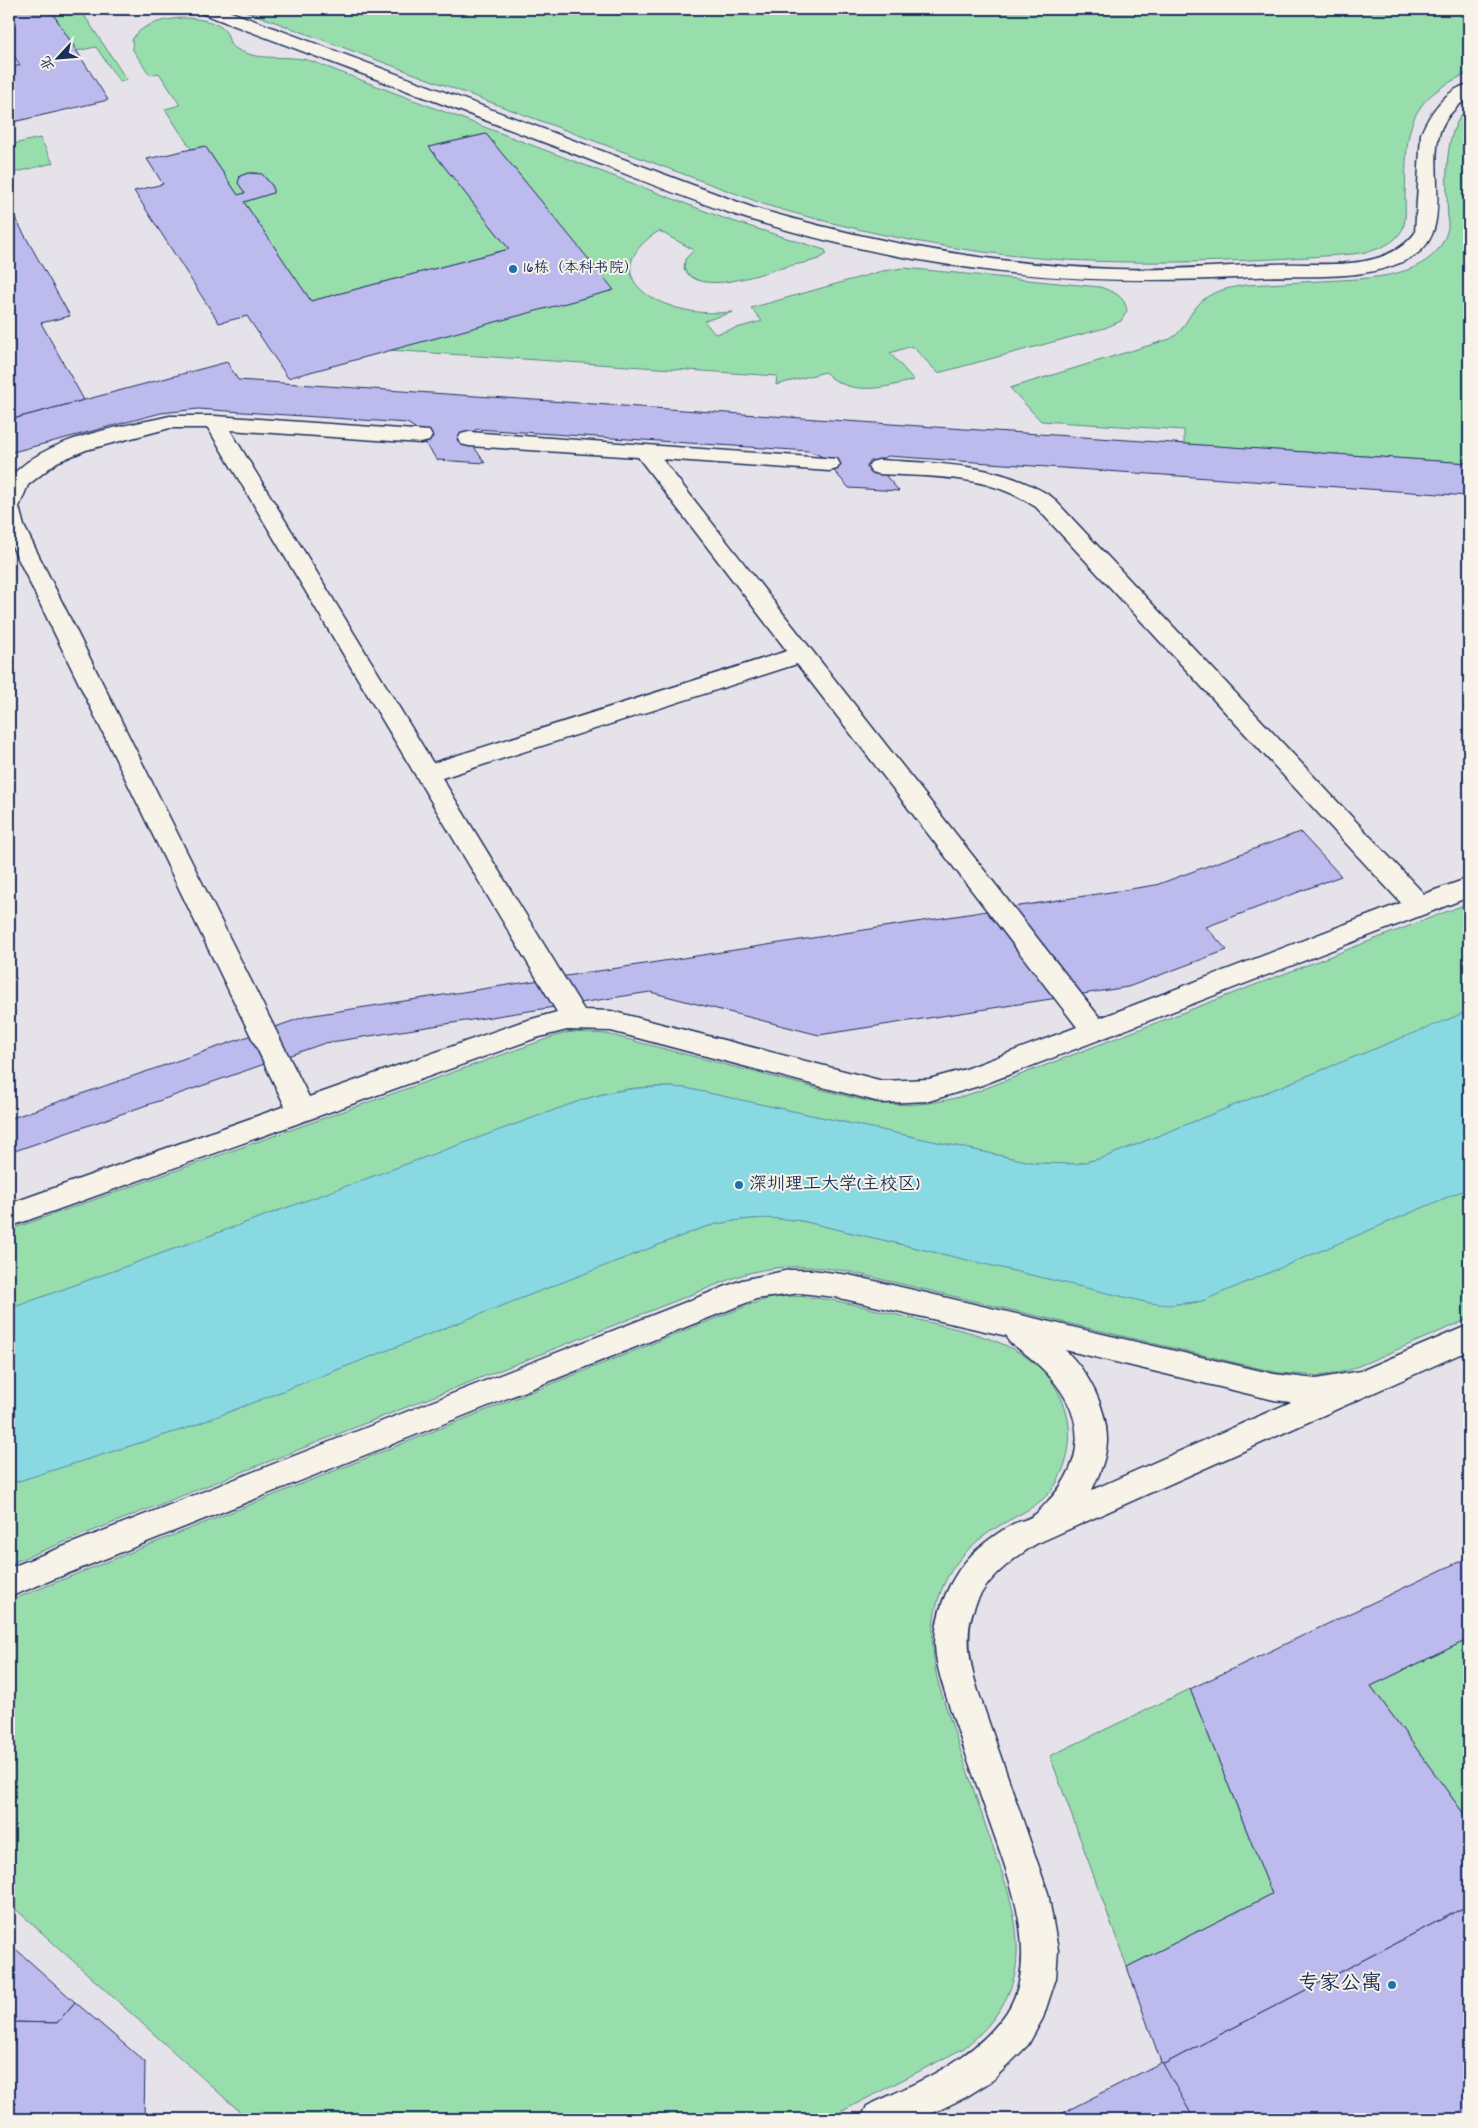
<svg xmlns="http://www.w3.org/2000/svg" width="1478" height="2128" font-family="Dekko,'LXGW WenKai TC',sans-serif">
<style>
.built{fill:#e6e2ea}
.green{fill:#98deac;stroke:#5a8685}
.water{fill:#89d9e3;stroke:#5d95ae}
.building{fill:#bdbbed;stroke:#1b2f5e}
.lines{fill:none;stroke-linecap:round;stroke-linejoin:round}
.service-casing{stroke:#1b2f5e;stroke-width:3}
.service{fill:#f7f3e8;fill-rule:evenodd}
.poi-dot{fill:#1f6fb2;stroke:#f7f3e8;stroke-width:2}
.labels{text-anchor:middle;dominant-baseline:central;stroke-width:4;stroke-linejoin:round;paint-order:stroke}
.far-poi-label{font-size:15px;fill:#1b2f5e;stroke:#f7f3e8;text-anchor:start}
.poi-label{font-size:18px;fill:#1b2f5e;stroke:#f7f3e8;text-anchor:start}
.near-poi-label{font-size:21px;fill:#1b2f5e;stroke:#f7f3e8;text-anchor:end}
</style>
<rect width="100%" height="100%" fill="#f7f3e8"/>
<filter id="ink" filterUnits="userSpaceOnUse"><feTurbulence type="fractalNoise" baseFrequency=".02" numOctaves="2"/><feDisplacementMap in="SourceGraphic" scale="10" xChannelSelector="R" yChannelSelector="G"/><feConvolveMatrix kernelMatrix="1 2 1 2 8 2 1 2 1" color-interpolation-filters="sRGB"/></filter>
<g filter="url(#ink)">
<polygon class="built" points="9,9 308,9 1365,136 1469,48 1469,2119 9,2119"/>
<g class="green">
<polygon points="50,9 80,9 127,80 120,82 96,47 76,51"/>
<path d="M240 9H1469V73C1402 101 1407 134 1405 198 1405 208 1407 223 1401 232 1391 247 1371 252 1353 254 1258 261 1162 265 1066 260 966 254 866 234 769 206Z"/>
<path d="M181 18C194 18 217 20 226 32 229 36 228 41 232 46 257 64 284 53 311 61L726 219 825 250 827 254 819 259C807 263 795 264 782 268 757 274 701 297 684 269L685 259 694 250 659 231C617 257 623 289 668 305 689 313 711 314 733 312L704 321 715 334 762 321 751 308 882 271 904 268 1100 287C1114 292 1125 296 1127 311L1121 321 1105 328 938 373 912 346 890 353 914 380C885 388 848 397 825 372L776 385 777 376 388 350 613 290 486 134 429 147 509 249 311 301 244 202 273 193V187C264 174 256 168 240 176L238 183 245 193 238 195 205 146 191 149 165 109 180 105 159 73 150 75 133 50 132 40C142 23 163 20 181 18Z"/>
<path d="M1469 107V463L1184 444V430L1041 421 1010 388 1170 339C1185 331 1187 316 1198 305 1209 291 1229 288 1245 285 1271 284 1297 282 1322 281 1364 278 1436 281 1448 228 1448 193 1439 132 1469 107Z"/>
<polygon points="40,138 53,163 9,174 9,145"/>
<path d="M1469 903V1011L1103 1158 1076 1164 1035 1163 685 1088C647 1085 619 1088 582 1100L9 1309V1230L555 1036 570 1032 607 1034 862 1100C900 1108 936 1105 973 1093Z"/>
<path d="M1469 1188V1319L1347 1371 1320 1376 1279 1373 846 1271C807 1265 774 1264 736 1277L9 1564V1484L190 1427 702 1228C737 1218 766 1216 802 1221L1150 1303 1187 1304 1202 1301Z"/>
<path d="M787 1296C828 1296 867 1308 906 1317 968 1332 1049 1342 1067 1415 1073 1439 1068 1462 1056 1484 1043 1505 1019 1514 999 1526 938 1562 922 1620 939 1686 955 1734 971 1782 987 1830 1001 1871 1019 1912 1017 1955 1016 1994 993 2025 964 2048L827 2119H248L9 1903V1601L749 1305 767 1299Z"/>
<polygon points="1469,1639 1469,1821 1371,1686"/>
<polygon points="1190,1689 1272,1894 1127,1967 1050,1756"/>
</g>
<path class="water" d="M1469 1011V1188L1202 1301 1168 1305 1150 1303 802 1221C766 1216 737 1218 702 1228L190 1427 9 1484V1309L582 1100C617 1089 649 1085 685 1088L1035 1163 1076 1164 1103 1158Z"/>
<g class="building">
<polygon points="9,9 50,9 108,100 9,123 9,68 20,65 9,48"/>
<polygon points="486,134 614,290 288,378 247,316 219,323 134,191 163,184 147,159 205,146 238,195 245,193 238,183 240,176 248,173 262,174 273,187 273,193 244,202 311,301 509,249 429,147"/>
<polygon points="9,207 70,316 41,323 84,400 9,420"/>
<polygon points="227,362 238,380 1469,463 1469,496 888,456 881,459 879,462 880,469 899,491 849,488 821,456 809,451 477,429 471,433 470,441 485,463 437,460 415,428 407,423 198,409 161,413 9,453 9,420"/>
<polygon points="1300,832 1341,876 1206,927 1227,950 1128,987 819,1035 650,992 325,1043 9,1153 9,1119 307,1016 1156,885"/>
<polygon points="1469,1557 1469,1639 1371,1686 1469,1821 1469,1905 1162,2065 1127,1967 1272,1894 1190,1689"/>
<polygon points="1469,1905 1469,2119 1194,2119 1162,2065"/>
<polygon points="9,1943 75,2002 57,2023 9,2022"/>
<polygon points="75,2002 145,2062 144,2119 9,2119 9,2022 57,2023"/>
<polygon points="1162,2062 1194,2119 1051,2119"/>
</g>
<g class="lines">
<g class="service-casing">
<g id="service">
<path d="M198 9H223L754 208C872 242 991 265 1114 269 1167 271 1220 266 1273 264 1318 262 1384 274 1415 233L1421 134C1429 114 1446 89 1469 84V97C1457 106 1447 115 1441 129 1426 168 1456 232 1412 257 1367 283 1306 274 1256 277 1147 283 1040 281 932 262 868 252 804 236 742 217 680 197 620 171 559 148 440 103 320 58 201 13Z"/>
<path d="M170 416H215L429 431 432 436 429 441 421 443 230 430 433 763 787 651 638 457 469 446 461 444 458 439 461 434 469 432 837 459 840 464 837 469 829 471 662 459 1100 1018 1401 903 1036 507C987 474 936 477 879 474L871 472 868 467 871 462 879 460C940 464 999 463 1052 497L1424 894 1469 878V897L982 1085 929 1101 883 1103 611 1031 567 1030 536 1038 9 1227V1204L285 1106 9 540V479C45 436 118 428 170 416ZM170 428H208L557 1012 521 1022 309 1097 24 526 19 507 28 485 57 462 86 450ZM797 664 1077 1027 966 1069 929 1079 883 1081 611 1011 584 1010 442 778Z"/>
<path d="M789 1270H812L849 1275 1274 1374 1316 1379 1361 1371 1469 1325V1350L1036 1544C974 1583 955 1619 978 1691L1048 1893 1058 1950 1056 1978 1043 2018 1028 2045 993 2080 966 2097 921 2119H861L867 2106C916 2083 966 2064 1001 2020 1046 1965 1008 1875 988 1817 976 1783 964 1748 952 1714 945 1692 936 1669 935 1645 935 1622 942 1598 954 1578 967 1555 990 1537 1013 1524 1020 1521 1033 1518 1038 1512 1047 1502 1058 1492 1065 1479 1098 1422 1055 1372 1009 1342L1007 1336 835 1297 800 1293 756 1299 9 1597V1568L742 1280ZM1065 1350 1274 1400 1291 1402 1092 1490C1099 1475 1106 1459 1107 1442 1108 1410 1089 1372 1065 1350Z"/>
</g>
</g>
<use href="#service" class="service"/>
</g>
</g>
<g class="poi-dot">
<circle cx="513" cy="269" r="5"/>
<circle cx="739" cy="1185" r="5"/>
<circle cx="1392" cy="1985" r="5"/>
</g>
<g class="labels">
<g class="far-poi-label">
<text x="523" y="269">16栋（本科书院）</text>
</g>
<g class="poi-label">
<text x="749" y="1185">深圳理工大学(主校区)</text>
</g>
<g class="near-poi-label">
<text x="1382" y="1985">专家公寓</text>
</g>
</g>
<rect width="1478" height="2128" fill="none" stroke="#f7f3e8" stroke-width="30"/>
<rect x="15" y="15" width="1448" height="2098" fill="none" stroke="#1b2f5e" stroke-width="2" filter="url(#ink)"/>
<g transform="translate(58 58) rotate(244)" stroke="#f7f3e8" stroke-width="4" paint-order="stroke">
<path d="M0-4L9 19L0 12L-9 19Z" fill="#1b2f5e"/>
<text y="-8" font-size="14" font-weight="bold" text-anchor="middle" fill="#1b2f5e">北</text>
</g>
</svg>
